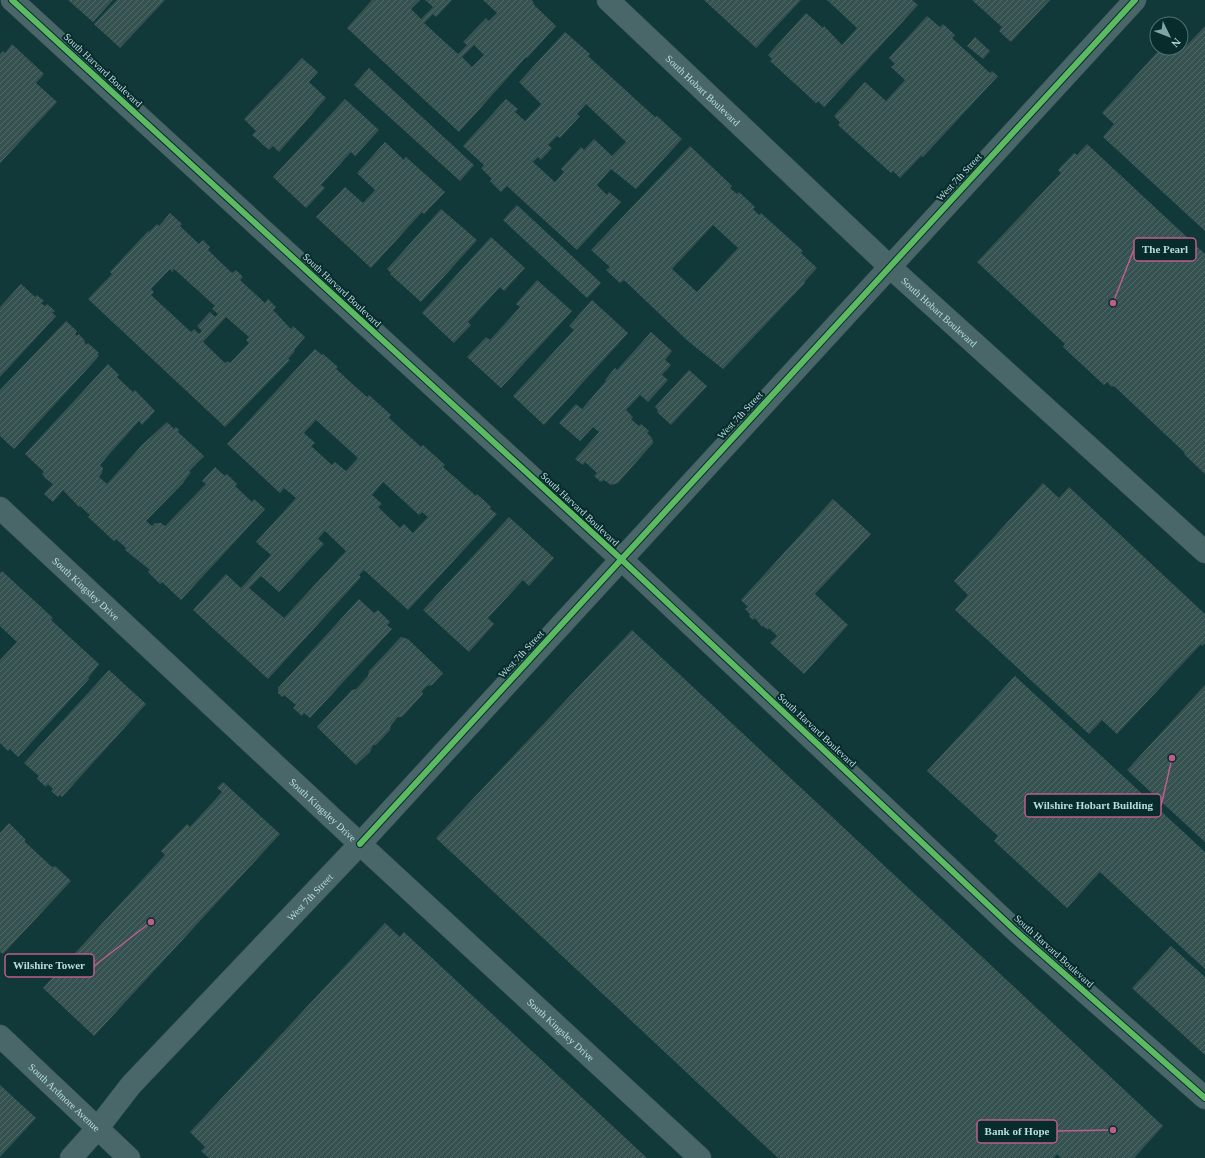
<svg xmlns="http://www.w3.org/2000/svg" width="1205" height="1158" font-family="Georgia,serif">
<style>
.building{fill:url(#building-hatch);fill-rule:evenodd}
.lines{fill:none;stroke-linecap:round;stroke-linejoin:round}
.minor-casing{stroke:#395556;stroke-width:23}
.minor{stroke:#496769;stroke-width:22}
.cycleway-casing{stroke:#082b2c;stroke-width:8}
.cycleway{stroke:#5cba63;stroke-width:6}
.labels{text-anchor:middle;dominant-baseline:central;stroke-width:4;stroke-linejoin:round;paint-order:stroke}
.street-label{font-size:10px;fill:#b9dddf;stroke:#082b2c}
.leader{fill:none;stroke:#bf5d89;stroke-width:1.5}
.callout-dot{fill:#bf5d89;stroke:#082b2c;stroke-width:1.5}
.callout{fill:#082b2c;stroke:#bf5d89;stroke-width:1.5}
.callout-label{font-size:11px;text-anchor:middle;font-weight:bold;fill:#b9dddf}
</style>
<defs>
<pattern id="building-hatch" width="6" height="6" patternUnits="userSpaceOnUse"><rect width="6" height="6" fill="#355251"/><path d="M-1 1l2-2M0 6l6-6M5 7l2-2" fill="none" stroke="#506a6a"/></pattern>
</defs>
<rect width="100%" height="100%" fill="#12393a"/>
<g class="building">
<polygon points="68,0 113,0 93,22"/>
<polygon points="117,0 165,0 120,48 94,24"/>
<path d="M372 0H420L411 9 421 19 433 7 425 0H452L436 17 433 14 424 23 458 54 467 45 463 42 486 18 489 21 497 13 483 0H532L535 6 556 26 527 58 526 57 459 132 347 28ZM474 45 484 55 472 67 462 57Z"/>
<polygon points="704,0 801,0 756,48"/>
<polygon points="827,0 912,0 918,5 824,107 818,101 816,103 770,61 772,59 768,55 806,13 823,28 824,26 842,45 857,28"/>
<polygon points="972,0 1050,0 1011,42 999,31 1002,27"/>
<polygon points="927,16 940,27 943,24 955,35 952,38 990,73 992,71 998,76 923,157 921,156 900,178 893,171 891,173 838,125 840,122 834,116 865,82 886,101 905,80 891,67 895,64 889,58"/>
<polygon points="1205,26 1205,231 1103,137 1114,124 1102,113 1161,48 1181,48 1181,41 1186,46"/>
<path d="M565 32 590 54 588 56 655 117 657 116 682 139 636 189 611 169 597 185 607 195 609 192 621 202 577 250 507 186 501 192 490 181 492 179 481 168 484 165 463 146 506 99 518 109 515 112 525 121 541 104 519 82ZM586 104 626 142 612 156 594 139 584 150 581 147 561 169 564 172 555 182 533 162 538 157 541 160 552 148 548 145 557 136 560 138 580 116 577 114Z"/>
<polygon points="975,37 990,51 983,59 967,46"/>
<polygon points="12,44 44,74 36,83 57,102 0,163 0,54 3,51 5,53"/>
<polygon points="302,58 318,72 309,82 326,98 279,152 273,146 269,150 252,135 256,131 244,119"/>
<polygon points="369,68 474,165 460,181 354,85"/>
<polygon points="345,99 379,130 355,156 351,152 321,185 325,188 306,208 273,177"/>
<polygon points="385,142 404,160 406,157 445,192 424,214 422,212 371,268 316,217 345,187 363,203 375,190 357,173"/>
<polygon points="1087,144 1205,254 1205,474 1184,454 1185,453 1114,386 1112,387 1107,382 1104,385 1063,347 1065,344 977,262 1061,173 1058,170 1074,153 1077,155"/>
<path d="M690 146 732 186 730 188 737 194 739 192 755 207 753 209 759 215 761 213 803 251 801 253 817 268 804 282 805 283 723 369 689 342 624 280 620 283 606 270 610 267 591 250ZM713 225 738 248 697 292 672 269Z"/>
<polygon points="517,205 601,283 587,298 503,220"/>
<polygon points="441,209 477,240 421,302 390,274 391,273 387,269"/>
<path d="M170 213 182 224 180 226 199 244 203 240 210 247 208 250 232 273 236 270 243 277 240 280 265 303 268 299 276 307 273 310 291 329 293 326 305 337 294 350 295 351 288 359 290 360 225 427 88 299 112 274 110 272 148 231 149 232 157 224 159 226ZM170 269 172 272 174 269 215 306 212 309 218 314 215 317 210 312 197 326 202 331 199 334 194 329 191 332 151 295 154 292 151 289ZM226 317 249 337 246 340 249 343 230 363 228 361 225 363 203 342Z"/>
<polygon points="491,237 525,268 504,291 500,287 468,322 471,325 454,343 422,313"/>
<polygon points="537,280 572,311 501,388 467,357 486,337 490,340 520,307 516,304"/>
<polygon points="21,284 35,297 37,295 44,301 41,303 45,306 47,304 55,311 52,313 56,316 0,377 0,307"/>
<polygon points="592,300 628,333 544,425 513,396 574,330 569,326"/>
<polygon points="66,321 77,331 75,334 77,336 79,334 85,341 84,342 87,345 88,343 99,353 97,354 99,356 14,449 0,436 0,390"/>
<polygon points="651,332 672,351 665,360 671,365 662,375 668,380 648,402 640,395 626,410 633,417 631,419 639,426 641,424 649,431 647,433 652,438 653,443 618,483 611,485 604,480 601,482 594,476 597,473 585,462 583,465 575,459 599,432 593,427 580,441 559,423 576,404 582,409 606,381 605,380 615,368 617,370"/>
<path d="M315 349 322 355 323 354 338 367 336 369 367 397 369 395 391 415 389 418 421 447 423 445 445 465 443 467 476 496 477 494 491 507 490 509 497 514 408 610 364 570 359 575 361 577 268 679 193 610 226 574 241 588 271 555 256 542 296 498 284 488 280 493 227 444ZM316 420 358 458 346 471 335 462 332 465 311 446 315 443 304 433ZM383 482 419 515 422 512 428 517 413 533 404 524 400 528 378 507 382 504 372 495ZM325 531 346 551 284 618 249 588 261 576 279 592 324 544 318 539Z"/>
<polygon points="108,364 119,375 117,377 133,392 135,390 155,411 142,425 139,421 112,451 100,465 103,468 102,473 99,477 107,484 142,445 167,422 174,429 176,427 179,430 178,432 204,456 189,471 191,472 183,483 146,521 152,526 155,523 161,523 165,526 206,484 202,481 215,467 225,476 227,474 237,484 235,486 252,502 254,499 265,509 181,600 162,582 160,584 148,572 150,570 125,550 126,548 116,539 114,541 88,517 90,515 80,506 79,507 63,490 53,502 44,494 53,484 46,479 42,474 44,472 25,454"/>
<polygon points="689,370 707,386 671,425 657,412 658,410 655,407"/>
<polygon points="1043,483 1059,498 1069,487 1205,614 1205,643 1202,646 1201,644 1117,734 1102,720 1089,734 955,610 968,595 954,581"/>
<polygon points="833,499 871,534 815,594 848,625 804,674 770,643 777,636 769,628 768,630 763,626 762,627 755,618 753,620 749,616 750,614 745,609 748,607 741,600"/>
<polygon points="509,517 554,558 529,586 523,580 488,618 494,624 469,652 423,610"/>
<polygon points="2,571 53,618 51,620 99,664 88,678 89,679 18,757 10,749 8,751 0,743 0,660 17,642 0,626 0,573"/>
<polygon points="359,599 374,613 378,610 390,622 387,625 392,629 310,718 304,713 302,716 293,708 296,705 284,695 282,697 278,693 278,688"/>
<polygon points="632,630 1163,1126 1134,1158 1061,1158 1057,1154 1054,1158 778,1158 436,838"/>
<polygon points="401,637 408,639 443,673 432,685 427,686 422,691 423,694 402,717 398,717 391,725 390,730 376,745 373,745 370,752 356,765 317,727 352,690 356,689 368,676 369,671"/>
<polygon points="109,670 146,704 62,797 60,795 58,797 51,791 53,789 48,784 46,787 37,779 39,776 24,763"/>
<polygon points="1015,676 1205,852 1205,969 1100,872 1067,908 994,841 998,836 927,771"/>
<polygon points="1205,685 1205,842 1127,770"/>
<polygon points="223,782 280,834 94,1036 43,988 165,855 161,851 187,824 190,827 222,792 217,788"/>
<polygon points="9,823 25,839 25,842 52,867 55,866 71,881 3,954 0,952 0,833"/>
<polygon points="385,923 400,937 404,932 647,1158 209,1158 201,1151 205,1147 190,1132"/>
<polygon points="1171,946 1205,977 1205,1055 1132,988"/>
<polygon points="0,1085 36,1118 0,1157"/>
</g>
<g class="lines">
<g class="minor-casing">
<g id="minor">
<polyline points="12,0 621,559 1018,933 1205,1098"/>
<path id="s1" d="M608 0 890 267 1205 552"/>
<path id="s2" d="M0 508 360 844 700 1158"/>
<path id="s3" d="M0 1036 129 1158"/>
<path id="s4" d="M71 1158 97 1129 131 1085 360 844 1135 0"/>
</g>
</g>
<use href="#minor" class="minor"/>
<g class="cycleway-casing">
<g id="cycleway">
<polyline points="12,0 621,559 1018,933 1205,1098"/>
<polyline points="360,844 1135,0"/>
</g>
</g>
<use href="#cycleway" class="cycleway"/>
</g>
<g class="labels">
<g class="street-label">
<text transform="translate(103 70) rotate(43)">South Harvard Boulevard</text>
<text stroke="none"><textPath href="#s1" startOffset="131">South Hobart Boulevard</textPath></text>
<text transform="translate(959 177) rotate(-47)">West 7th Street</text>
<text transform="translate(342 290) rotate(43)">South Harvard Boulevard</text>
<text stroke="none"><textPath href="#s1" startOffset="455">South Hobart Boulevard</textPath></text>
<text transform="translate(740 415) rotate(-47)">West 7th Street</text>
<text transform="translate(580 509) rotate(43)">South Harvard Boulevard</text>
<text stroke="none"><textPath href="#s2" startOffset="118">South Kingsley Drive</textPath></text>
<text transform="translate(521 654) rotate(-47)">West 7th Street</text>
<text transform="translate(817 730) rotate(43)">South Harvard Boulevard</text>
<text stroke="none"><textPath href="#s2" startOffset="442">South Kingsley Drive</textPath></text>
<text stroke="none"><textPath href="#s4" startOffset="354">West 7th Street</textPath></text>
<text transform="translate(1054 951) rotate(42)">South Harvard Boulevard</text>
<text stroke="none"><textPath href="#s2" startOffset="766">South Kingsley Drive</textPath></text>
<text stroke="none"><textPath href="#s3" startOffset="89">South Ardmore Avenue</textPath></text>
</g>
</g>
<path class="leader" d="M1113 303L1134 249M1172 758L1161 806M151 922L94 966M1113 1130L1057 1131"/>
<g class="callout-dot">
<circle cx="1113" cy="303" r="4"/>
<circle cx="1172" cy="758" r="4"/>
<circle cx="151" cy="922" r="4"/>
<circle cx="1113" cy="1130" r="4"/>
</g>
<g class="callout">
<rect x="1134" y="238" width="62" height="23" rx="4"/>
<rect x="1025" y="794" width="136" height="23" rx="4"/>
<rect x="5" y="954" width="89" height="23" rx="4"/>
<rect x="977" y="1120" width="80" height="23" rx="4"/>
</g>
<g class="callout-label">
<text x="1165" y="253">The Pearl</text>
<text x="1093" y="809">Wilshire Hobart Building</text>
<text x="49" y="969">Wilshire Tower</text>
<text x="1017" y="1135">Bank of Hope</text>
</g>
<g transform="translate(1169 36) rotate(133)"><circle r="19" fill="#082b2c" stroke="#4f7274"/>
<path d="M0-3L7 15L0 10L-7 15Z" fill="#7fa4a5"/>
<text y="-6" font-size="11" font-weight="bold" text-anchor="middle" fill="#b9dddf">N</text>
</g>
</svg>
